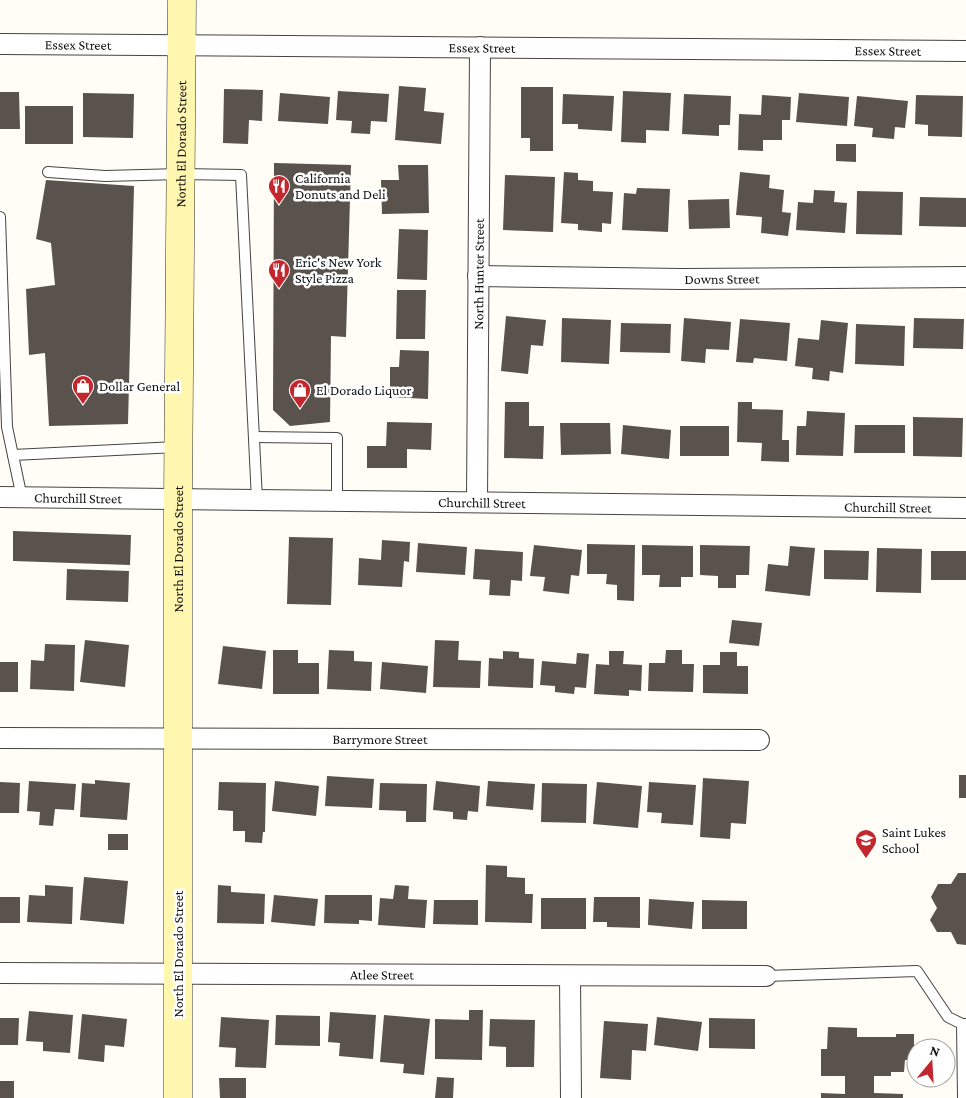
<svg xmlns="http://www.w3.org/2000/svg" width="966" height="1098" font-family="'Crimson Pro',serif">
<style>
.building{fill:#5a524d}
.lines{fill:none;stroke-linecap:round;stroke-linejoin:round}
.lane-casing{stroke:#444;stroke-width:12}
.street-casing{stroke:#444;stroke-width:22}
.secondary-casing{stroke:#333;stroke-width:29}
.lane{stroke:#fff;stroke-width:10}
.street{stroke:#fff;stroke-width:20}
.secondary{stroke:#fff6b0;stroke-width:28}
.labels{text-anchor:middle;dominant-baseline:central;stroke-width:5;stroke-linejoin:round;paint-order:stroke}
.street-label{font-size:14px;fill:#111;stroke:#fff}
.poi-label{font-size:14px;fill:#111;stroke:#fff;text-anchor:start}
</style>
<rect width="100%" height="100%" fill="#fffdf5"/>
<g class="building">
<polygon points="399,86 426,88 424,111 444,113 441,144 395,140"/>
<polygon points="521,87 553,87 553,151 530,151 530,138 521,138"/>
<polygon points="224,89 263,90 262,121 249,120 248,144 223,143"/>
<polygon points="338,91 389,94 387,122 371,121 370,134 351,133 352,121 336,120"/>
<polygon points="623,91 671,93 669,131 646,130 646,143 621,142"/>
<polygon points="0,92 19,92 20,129 0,129"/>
<polygon points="83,93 134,94 133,138 83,137"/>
<polygon points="280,93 330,97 328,124 278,121"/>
<polygon points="799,93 849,97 847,126 796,122"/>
<polygon points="563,94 614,96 612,131 578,129 578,124 562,124"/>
<polygon points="684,94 731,96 730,125 719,125 719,136 682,134"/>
<polygon points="762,95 791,97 790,120 782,120 782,140 763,140 763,151 738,150 739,114 761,115"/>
<polygon points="916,95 963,96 962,137 928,136 928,125 915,124"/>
<polygon points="857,96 908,101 905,128 895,127 894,139 872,137 873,128 854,126"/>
<rect x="25" y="106" width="48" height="38"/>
<polygon points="836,144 856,144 856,162 836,161"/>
<polygon points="274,163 351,165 346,337 331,336 330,422 290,426 273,410"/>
<polygon points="398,165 428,165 429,213 382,214 381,180 399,180"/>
<polygon points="564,172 578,173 578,180 593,181 593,191 613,192 611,224 602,223 602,232 578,230 578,224 561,223"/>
<polygon points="740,172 770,175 769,188 784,190 782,212 791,213 788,236 761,233 762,217 736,215"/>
<polygon points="505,175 555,177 553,232 503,230"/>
<polygon points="46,180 134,186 128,424 49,426 45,353 29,355 26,289 55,285 51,243 36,239"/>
<polygon points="637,188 670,189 668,232 622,230 624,193 636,194"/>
<polygon points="814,190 835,191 834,202 847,203 845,233 796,230 798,202 813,203"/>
<polygon points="857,191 903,192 902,235 856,234"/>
<polygon points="920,197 966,198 966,227 919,226"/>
<polygon points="729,199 730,228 689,229 688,200"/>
<polygon points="399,229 428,230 427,280 397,279"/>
<polygon points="397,290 426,290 425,339 396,339"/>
<polygon points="506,316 546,320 543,346 531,345 528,374 501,371"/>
<polygon points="562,318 611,320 609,364 561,362"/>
<polygon points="684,318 731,322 729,350 706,349 705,363 681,361"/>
<polygon points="914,318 964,319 963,349 913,348"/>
<polygon points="740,319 790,323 787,361 754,358 753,363 736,362"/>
<polygon points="821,320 848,323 843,373 830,371 829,381 812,379 813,368 795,366 798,338 819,340"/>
<polygon points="621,323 671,324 670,353 620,352"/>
<polygon points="856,324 905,326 904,366 855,364"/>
<polygon points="400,350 429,351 428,399 390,397 390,367 399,367"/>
<polygon points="505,402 529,402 529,426 544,426 543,459 504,458"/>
<polygon points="738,402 752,402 752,409 783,410 782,440 789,440 789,462 761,461 762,443 737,442"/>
<polygon points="807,411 845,413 843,456 796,455 797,426 806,426"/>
<polygon points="913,417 963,418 962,457 913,456"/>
<polygon points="387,422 432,423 431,450 407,449 407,468 367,468 367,446 386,446"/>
<polygon points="560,423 610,423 611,454 561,455"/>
<polygon points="623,425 671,430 669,459 621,454"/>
<polygon points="855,425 905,425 905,453 854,453"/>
<rect x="680" y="426" width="49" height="30"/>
<polygon points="13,531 131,535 130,565 13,561"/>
<polygon points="289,537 333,538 331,605 287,604"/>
<polygon points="382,540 410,542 409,562 404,561 402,587 358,585 359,558 381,560"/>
<polygon points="418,543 467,547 465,575 416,572"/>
<polygon points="587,544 635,545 634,601 617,600 617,585 606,584 607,574 587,574"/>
<polygon points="534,545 582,550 579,576 571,575 569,594 543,591 545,577 530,576"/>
<polygon points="642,545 693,546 693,577 681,577 681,587 659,587 660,575 642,575"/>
<polygon points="700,545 750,546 749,575 736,575 736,588 718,588 718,576 700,575"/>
<polygon points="790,546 815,548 810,596 765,591 768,564 788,566"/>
<polygon points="877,548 922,549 921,593 876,592"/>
<polygon points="475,549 523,552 522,581 511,580 510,596 489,595 490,580 473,579"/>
<polygon points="824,550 869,551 868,580 824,579"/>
<rect x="931" y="551" width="35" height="29"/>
<polygon points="67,569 129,571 128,602 66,600"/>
<polygon points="732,620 762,623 759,646 729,643"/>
<polygon points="85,640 129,645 125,687 80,682"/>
<polygon points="435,640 459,641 458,660 481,661 480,688 433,687"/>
<polygon points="45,644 75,645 74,691 30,689 31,660 44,661"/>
<polygon points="223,646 266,651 262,689 218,684"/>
<polygon points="273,650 298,650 298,663 319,663 319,694 273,694"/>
<polygon points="329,650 354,651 354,661 372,662 371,691 327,689"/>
<polygon points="666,650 682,650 682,664 694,664 693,692 648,691 649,663 665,663"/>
<polygon points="503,651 519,652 519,658 534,659 533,688 488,686 489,658 503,659"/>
<polygon points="609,651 624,651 623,664 642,665 641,691 629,690 629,696 594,694 596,664 609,665"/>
<polygon points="720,652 737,652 737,666 748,666 748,694 703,693 703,665 720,665"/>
<polygon points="577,653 589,654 586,688 575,687 574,694 555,692 555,686 540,685 542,661 576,664"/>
<rect x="0" y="662" width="18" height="30"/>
<polygon points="382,662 428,666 426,693 380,689"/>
<rect x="959" y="775" width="7" height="23"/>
<polygon points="327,776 374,779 372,808 325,806"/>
<polygon points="703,778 749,781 746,824 731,823 730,839 700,837"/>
<polygon points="95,780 130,783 127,820 80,817 82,783 95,784"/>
<polygon points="29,781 76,784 74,810 55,809 53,826 39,825 40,812 27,811"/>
<polygon points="275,781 319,786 316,816 272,811"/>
<polygon points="436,781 480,786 478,812 468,811 467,820 453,819 453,812 433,810"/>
<polygon points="488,781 535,784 533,810 486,806"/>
<polygon points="0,782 20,783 19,813 0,813"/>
<polygon points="219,782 266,783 265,832 263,832 262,843 245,842 245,831 233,831 233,811 218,810"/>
<polygon points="597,782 642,786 638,828 593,824"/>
<polygon points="649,782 696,785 693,825 661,823 662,813 647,812"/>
<polygon points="380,783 427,784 426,822 406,822 406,811 379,810"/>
<polygon points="542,783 587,784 586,823 541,822"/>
<rect x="108" y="834" width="20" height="16"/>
<polygon points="486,865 507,866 507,877 525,878 525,894 533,894 532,923 485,922"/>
<polygon points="958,873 966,873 966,945 957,944 951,932 937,932 930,920 937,908 931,897 938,884 951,884"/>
<polygon points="84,877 128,881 124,924 80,920"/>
<polygon points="45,885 73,887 72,924 27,922 29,895 45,896"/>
<polygon points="218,885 231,886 231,892 265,894 264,924 217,923"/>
<polygon points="395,885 409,886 408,899 427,900 425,928 378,925 380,898 393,899"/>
<polygon points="274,895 318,899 315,926 271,922"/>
<polygon points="325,895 372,895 372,921 359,920 359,924 324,923"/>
<rect x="0" y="897" width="20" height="26"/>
<polygon points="594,897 640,897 640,928 607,927 607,922 593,922"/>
<rect x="541" y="898" width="45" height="31"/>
<polygon points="649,899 694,902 692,929 648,925"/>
<polygon points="434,900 478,900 478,925 433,924"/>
<polygon points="702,900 747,901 747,929 702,929"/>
<polygon points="469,1010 483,1010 482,1060 435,1059 435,1019 469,1020"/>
<polygon points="29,1011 73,1015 70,1053 43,1051 43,1042 26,1041"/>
<polygon points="330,1012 376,1015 373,1059 339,1056 340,1043 328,1042"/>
<polygon points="82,1014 127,1019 124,1047 105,1045 104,1062 78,1059"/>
<polygon points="276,1015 320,1016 320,1046 275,1045"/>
<polygon points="384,1015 430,1019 424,1075 403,1073 404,1064 380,1062"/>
<polygon points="221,1017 269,1020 266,1068 235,1067 236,1048 219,1047"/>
<polygon points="657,1017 702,1022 698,1051 654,1045"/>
<polygon points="0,1018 19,1018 18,1045 0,1045"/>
<polygon points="709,1018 755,1019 755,1049 709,1048"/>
<polygon points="490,1019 535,1020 534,1067 506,1067 506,1047 489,1046"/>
<polygon points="604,1021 648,1024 646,1051 632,1050 631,1080 600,1078"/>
<polygon points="828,1027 857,1028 857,1037 896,1037 896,1034 914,1034 914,1060 905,1060 904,1072 891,1072 891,1076 874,1076 874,1093 903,1094 903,1098 821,1098 821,1093 845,1094 845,1076 821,1076 821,1049 827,1049"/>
<polygon points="437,1077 454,1078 453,1098 435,1098"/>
<polygon points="219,1078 246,1078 246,1098 220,1098"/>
<rect x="0" y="1081" width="14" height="17"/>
</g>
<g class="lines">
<g class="lane-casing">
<g id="lane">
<polyline points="48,172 105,176 180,174 241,175 257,500"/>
<polyline points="0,217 7,427 22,498"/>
<polyline points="254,437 337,438 337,502"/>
<polyline points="13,455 177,447"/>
<polyline points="766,976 917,971 948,1017 962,1024 966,1024"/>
<polyline points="962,1024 963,1098"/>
</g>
</g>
<g class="street-casing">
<g id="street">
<path id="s1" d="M0 44 966 51"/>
<path id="s2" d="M478 276 681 279 966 277"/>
<path id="s3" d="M0 497 966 508"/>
<path id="s4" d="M477 502 480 47"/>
<path id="s5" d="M0 738 759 740"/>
<path id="s6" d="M0 973 766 976"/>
<polyline points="570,976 571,1098"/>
</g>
</g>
<g class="secondary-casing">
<g id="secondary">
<path id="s7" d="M178 1098V499L182 0"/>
</g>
</g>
<use href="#lane" class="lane"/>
<use href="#street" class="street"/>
<use href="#secondary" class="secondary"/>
</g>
<defs>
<g id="restaurant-pin" transform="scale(1.125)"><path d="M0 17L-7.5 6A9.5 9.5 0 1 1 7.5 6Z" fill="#c4262e" stroke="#fff"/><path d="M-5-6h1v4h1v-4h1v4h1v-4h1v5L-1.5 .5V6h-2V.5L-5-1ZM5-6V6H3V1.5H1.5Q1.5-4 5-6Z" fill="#fff"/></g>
<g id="shop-pin" transform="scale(1.125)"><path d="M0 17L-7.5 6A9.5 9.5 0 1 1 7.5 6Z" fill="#c4262e" stroke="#fff"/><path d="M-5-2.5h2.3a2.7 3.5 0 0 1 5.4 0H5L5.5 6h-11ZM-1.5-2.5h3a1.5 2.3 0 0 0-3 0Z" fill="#fff"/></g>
<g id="school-pin" transform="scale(1.125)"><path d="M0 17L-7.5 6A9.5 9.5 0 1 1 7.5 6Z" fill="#c4262e" stroke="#fff"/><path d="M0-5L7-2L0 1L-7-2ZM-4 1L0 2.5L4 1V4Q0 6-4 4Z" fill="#fff"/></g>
</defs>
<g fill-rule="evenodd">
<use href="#restaurant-pin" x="279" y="186"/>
<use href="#restaurant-pin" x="279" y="270"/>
<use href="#shop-pin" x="83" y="386"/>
<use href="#shop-pin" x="300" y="390"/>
<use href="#school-pin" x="866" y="840"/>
</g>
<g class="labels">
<g class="street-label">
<text stroke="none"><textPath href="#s1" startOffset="78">Essex Street</textPath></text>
<text stroke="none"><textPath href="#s1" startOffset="482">Essex Street</textPath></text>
<text stroke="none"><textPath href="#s1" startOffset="888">Essex Street</textPath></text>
<text stroke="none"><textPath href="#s7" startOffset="954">North El Dorado Street</textPath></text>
<text stroke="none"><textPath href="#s4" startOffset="228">North Hunter Street</textPath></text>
<text stroke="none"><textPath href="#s2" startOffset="244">Downs Street</textPath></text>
<text stroke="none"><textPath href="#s3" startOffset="78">Churchill Street</textPath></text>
<text stroke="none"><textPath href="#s3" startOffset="482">Churchill Street</textPath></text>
<text stroke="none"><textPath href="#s3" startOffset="888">Churchill Street</textPath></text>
<text stroke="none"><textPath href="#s7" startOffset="549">North El Dorado Street</textPath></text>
<text stroke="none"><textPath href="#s5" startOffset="380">Barrymore Street</textPath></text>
<text transform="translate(178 954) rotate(-90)">North El Dorado Street</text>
<text stroke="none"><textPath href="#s6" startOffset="382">Atlee Street</textPath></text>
</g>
<g class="poi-label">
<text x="295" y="178">California<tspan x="295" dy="16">Donuts and Deli</tspan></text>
<text x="295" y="262">Eric's New York<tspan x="295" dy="16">Style Pizza</tspan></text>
<text x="99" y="386">Dollar General</text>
<text x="316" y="390">El Dorado Liquor</text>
<text x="882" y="832">Saint Lukes<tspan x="882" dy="16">School</tspan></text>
</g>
</g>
<g transform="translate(931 1063) rotate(18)"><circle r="24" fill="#ffffff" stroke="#a0a0a0"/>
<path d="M0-4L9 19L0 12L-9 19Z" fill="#c4262e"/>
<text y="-8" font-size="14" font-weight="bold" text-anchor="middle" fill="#111111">N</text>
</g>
</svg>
